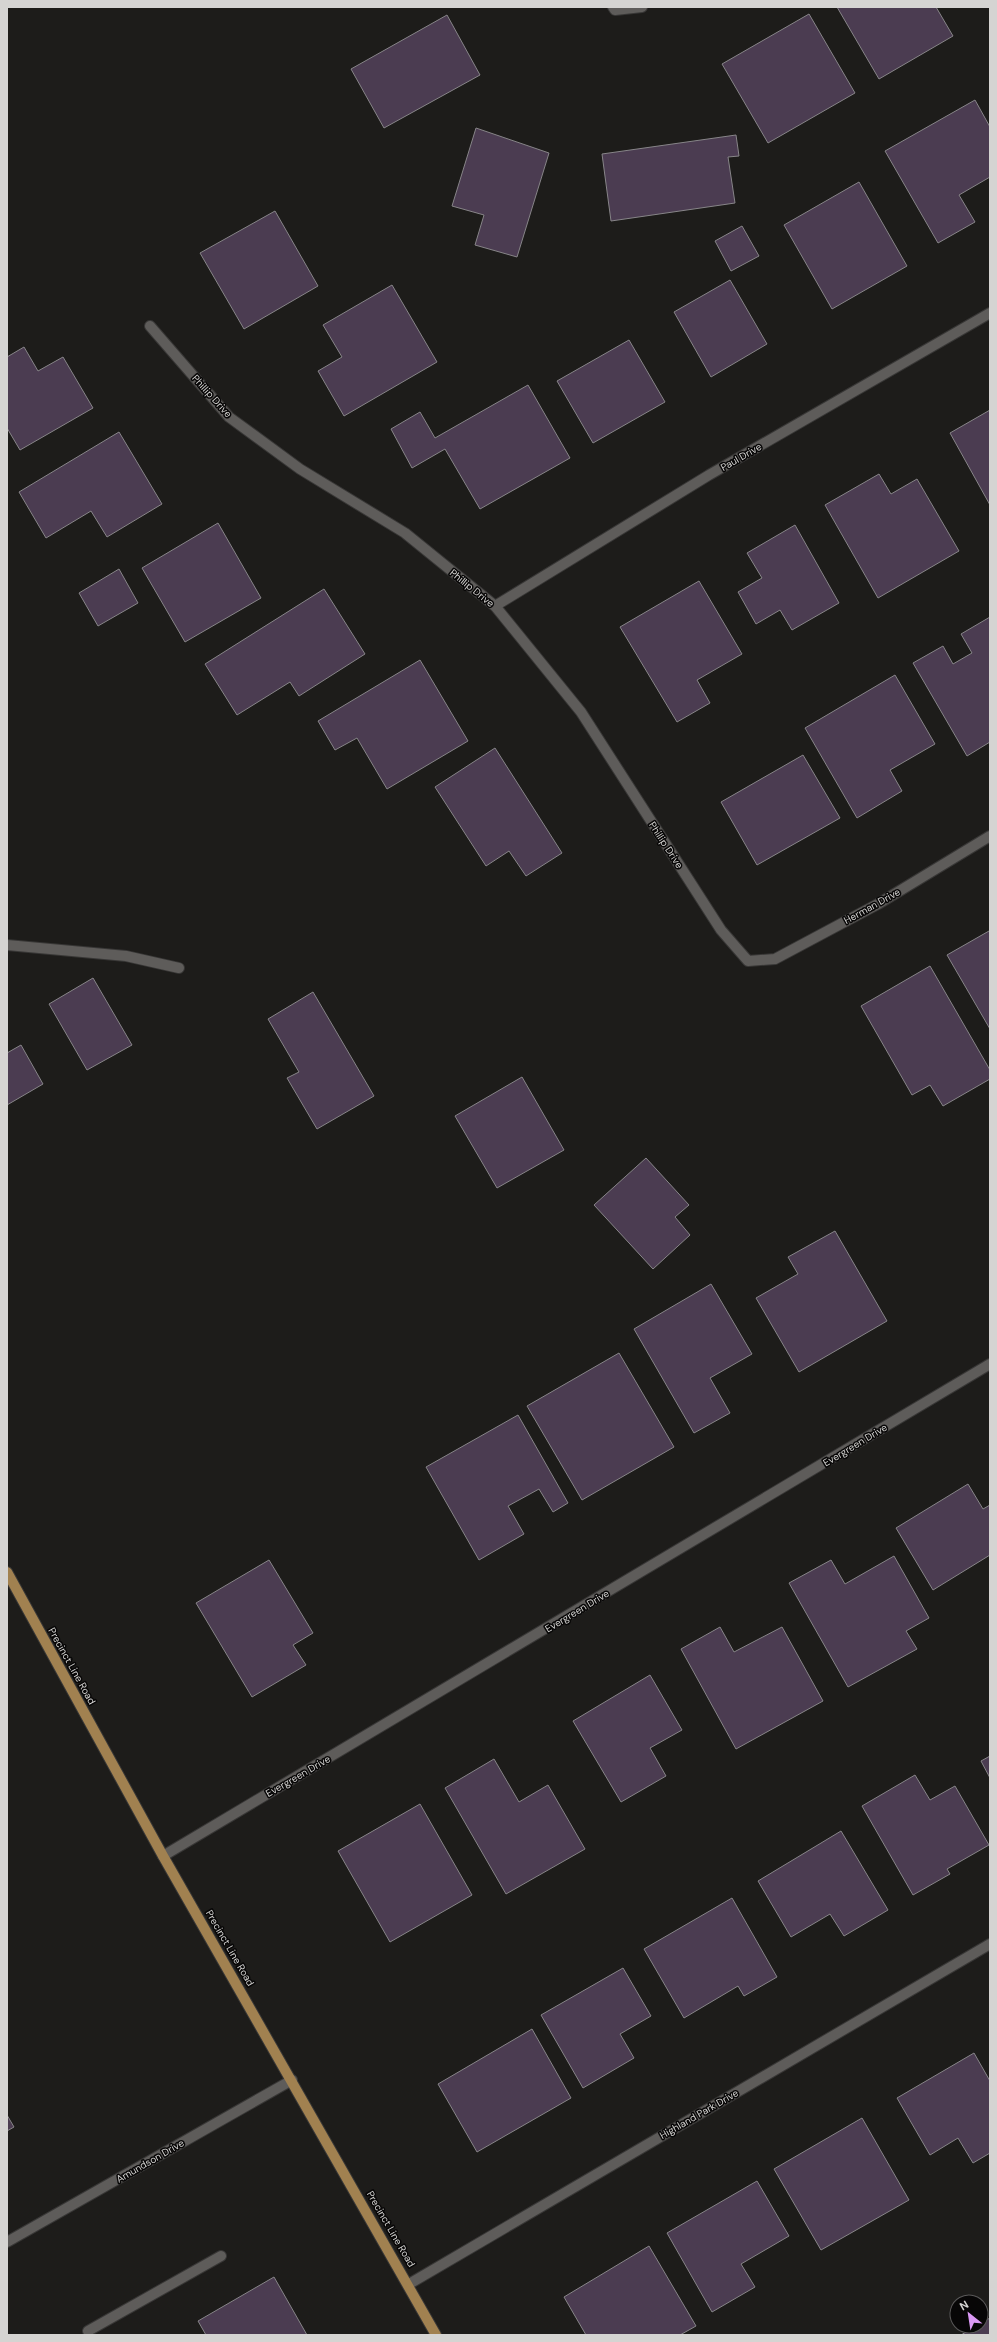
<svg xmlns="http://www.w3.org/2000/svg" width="997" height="2342" font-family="'DM Sans',sans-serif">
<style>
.building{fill:#4b3c51;stroke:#878588}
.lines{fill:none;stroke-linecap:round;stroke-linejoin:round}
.service-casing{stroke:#383736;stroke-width:12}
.minor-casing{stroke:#383736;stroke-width:12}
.tertiary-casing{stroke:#383736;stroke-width:12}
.primary-casing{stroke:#383736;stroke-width:12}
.service{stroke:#5e5c5a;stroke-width:10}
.minor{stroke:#5e5c5a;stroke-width:10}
.tertiary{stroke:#5e5c5a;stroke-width:10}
.primary{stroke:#a18150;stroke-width:10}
.labels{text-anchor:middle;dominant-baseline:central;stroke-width:3;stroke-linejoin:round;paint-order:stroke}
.street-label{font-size:10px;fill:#d5d4d2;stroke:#070606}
</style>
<rect width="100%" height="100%" fill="#1d1c1a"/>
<g class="building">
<polygon points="837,7 936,7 953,36 879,79"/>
<polygon points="809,14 855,93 768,143 722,64"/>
<polygon points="447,15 480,75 384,128 351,69"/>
<polygon points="975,100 990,127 990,177 959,195 975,222 938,243 885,151"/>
<polygon points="476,128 549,153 517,257 475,245 484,215 452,206"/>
<polygon points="736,135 739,156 728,157 735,203 611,221 602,154"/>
<polygon points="859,182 907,266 832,309 784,225"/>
<polygon points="275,211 318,286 244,329 200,253"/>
<polygon points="742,226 759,256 731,271 715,241"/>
<polygon points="730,280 767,344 711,377 674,312"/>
<polygon points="392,285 437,362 344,416 318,371 342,357 323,325"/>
<polygon points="629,340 665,402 593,443 557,381"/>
<polygon points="24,347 38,371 63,357 93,408 20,450 7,428 7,357"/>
<polygon points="528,385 570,458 480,509 445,449 412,468 391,429 420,412 435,438"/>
<polygon points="990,410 990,505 950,433"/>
<polygon points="119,432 162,504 107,537 91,511 46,538 19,492"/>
<polygon points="879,474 891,494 917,479 959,551 878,598 825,505"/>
<polygon points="218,523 261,598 185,642 142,568"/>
<polygon points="795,525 839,603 792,630 780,610 756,624 738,592 762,578 747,553"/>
<polygon points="119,569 138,603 98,626 79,593"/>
<polygon points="699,581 742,654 697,680 710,703 677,722 620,627"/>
<polygon points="324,589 365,654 299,696 290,682 237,715 205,664"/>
<polygon points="990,617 990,742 967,756 913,663 943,646 953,664 972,653 961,634"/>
<polygon points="420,660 468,741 387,789 357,738 335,750 318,721"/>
<polygon points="895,675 935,744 890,770 902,791 857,818 805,728"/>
<polygon points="495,748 562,853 526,876 509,851 486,866 435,787"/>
<polygon points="803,755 840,818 757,865 721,802"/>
<polygon points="989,931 990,932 990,1029 947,955"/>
<polygon points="930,966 990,1070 990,1079 943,1106 930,1085 912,1095 861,1006"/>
<polygon points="93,978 132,1045 87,1070 49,1004"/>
<polygon points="313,992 374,1096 317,1129 287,1078 299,1072 268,1019"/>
<polygon points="21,1045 43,1084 7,1105 7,1053"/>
<polygon points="522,1077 564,1150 497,1188 455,1116"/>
<polygon points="646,1158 689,1205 675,1217 690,1235 653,1269 594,1205"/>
<polygon points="835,1231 887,1321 799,1372 756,1298 798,1274 788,1257"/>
<polygon points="711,1284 752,1354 710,1378 730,1413 694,1433 634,1329"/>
<polygon points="619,1353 674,1447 582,1500 527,1406"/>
<polygon points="518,1415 568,1503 553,1512 539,1489 508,1506 524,1534 479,1560 426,1467"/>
<polygon points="968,1484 983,1509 990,1505 990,1555 933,1590 896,1528"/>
<polygon points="894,1556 929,1618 906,1631 917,1649 848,1687 789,1583 831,1560 845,1584"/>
<polygon points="269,1560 313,1633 293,1645 306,1665 252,1697 196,1603"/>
<polygon points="720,1627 734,1652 782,1627 823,1701 736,1749 681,1649"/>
<polygon points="650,1675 682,1730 650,1748 666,1776 621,1802 573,1721"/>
<polygon points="990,1756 990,1778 981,1761"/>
<polygon points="494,1759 519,1802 548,1785 585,1849 506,1894 445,1788"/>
<polygon points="915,1775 930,1800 955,1786 989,1845 947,1869 950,1874 913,1895 862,1806"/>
<polygon points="420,1804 472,1895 390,1942 338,1851"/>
<polygon points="841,1831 888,1910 844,1936 830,1914 791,1937 758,1881"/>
<polygon points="732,1898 777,1977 744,1996 738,1986 684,2018 644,1949"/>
<polygon points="623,1968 651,2016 620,2034 634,2058 583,2088 541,2015"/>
<polygon points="532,2029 571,2098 477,2152 438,2084"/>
<polygon points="974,2053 990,2081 990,2153 973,2163 958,2138 930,2155 897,2098"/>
<polygon points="7,2115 14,2127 7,2131"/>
<polygon points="862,2118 909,2200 821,2250 774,2169"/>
<polygon points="757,2181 789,2236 741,2264 755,2287 712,2312 667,2233"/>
<polygon points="649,2246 696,2326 680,2335 586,2335 564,2297"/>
<polygon points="274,2277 307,2335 206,2335 198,2321"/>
<polygon points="990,2318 990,2335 961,2335 976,2326 981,2326 981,2323"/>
</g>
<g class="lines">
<g class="service-casing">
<g id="service">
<polyline points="7,945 126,956 179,968"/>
<polyline points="88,2331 221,2256"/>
</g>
</g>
<g class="minor-casing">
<g id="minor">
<polyline points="613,7 615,10 642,7"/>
<polyline points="150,326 229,417 300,469 405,533 495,606 581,712 721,930 748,961 775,959 878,904 990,836"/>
<polyline points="495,606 709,475 990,313"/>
<polyline points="163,1856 990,1364"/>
<polyline points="409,2284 990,1944"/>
</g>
</g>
<g class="tertiary-casing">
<polyline id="tertiary" points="7,2242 292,2080"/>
</g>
<g class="primary-casing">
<polyline id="primary" points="7,1572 163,1856 436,2335"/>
</g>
<use href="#service" class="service"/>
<use href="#minor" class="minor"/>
<use href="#tertiary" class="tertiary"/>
<use href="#primary" class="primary"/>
</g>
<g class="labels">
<g class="street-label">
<text transform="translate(212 396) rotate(48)">Phillip Drive</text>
<text transform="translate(741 457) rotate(-30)">Paul Drive</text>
<text transform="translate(472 588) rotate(39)">Phillip Drive</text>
<text transform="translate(666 845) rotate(57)">Phillip Drive</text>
<text transform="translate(872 906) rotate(-29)">Herman Drive</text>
<text transform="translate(855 1445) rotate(-31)">Evergreen Drive</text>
<text transform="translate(577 1611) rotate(-31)">Evergreen Drive</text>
<text transform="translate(72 1666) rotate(61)">Precinct Line Road</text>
<text transform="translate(298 1776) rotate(-30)">Evergreen Drive</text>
<text transform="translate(230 1948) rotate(60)">Precinct Line Road</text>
<text transform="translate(699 2114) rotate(-30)">Highland Park Drive</text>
<text transform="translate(150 2161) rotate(-30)">Amundson Drive</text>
<text transform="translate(391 2229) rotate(60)">Precinct Line Road</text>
</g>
</g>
<rect width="997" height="2342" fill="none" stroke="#d5d4d2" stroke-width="16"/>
<g transform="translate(969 2314) rotate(330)"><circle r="19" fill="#070606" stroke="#595858"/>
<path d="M0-3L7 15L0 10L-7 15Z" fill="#db99f5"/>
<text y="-6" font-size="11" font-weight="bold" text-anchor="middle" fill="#d5d4d2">N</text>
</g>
</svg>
